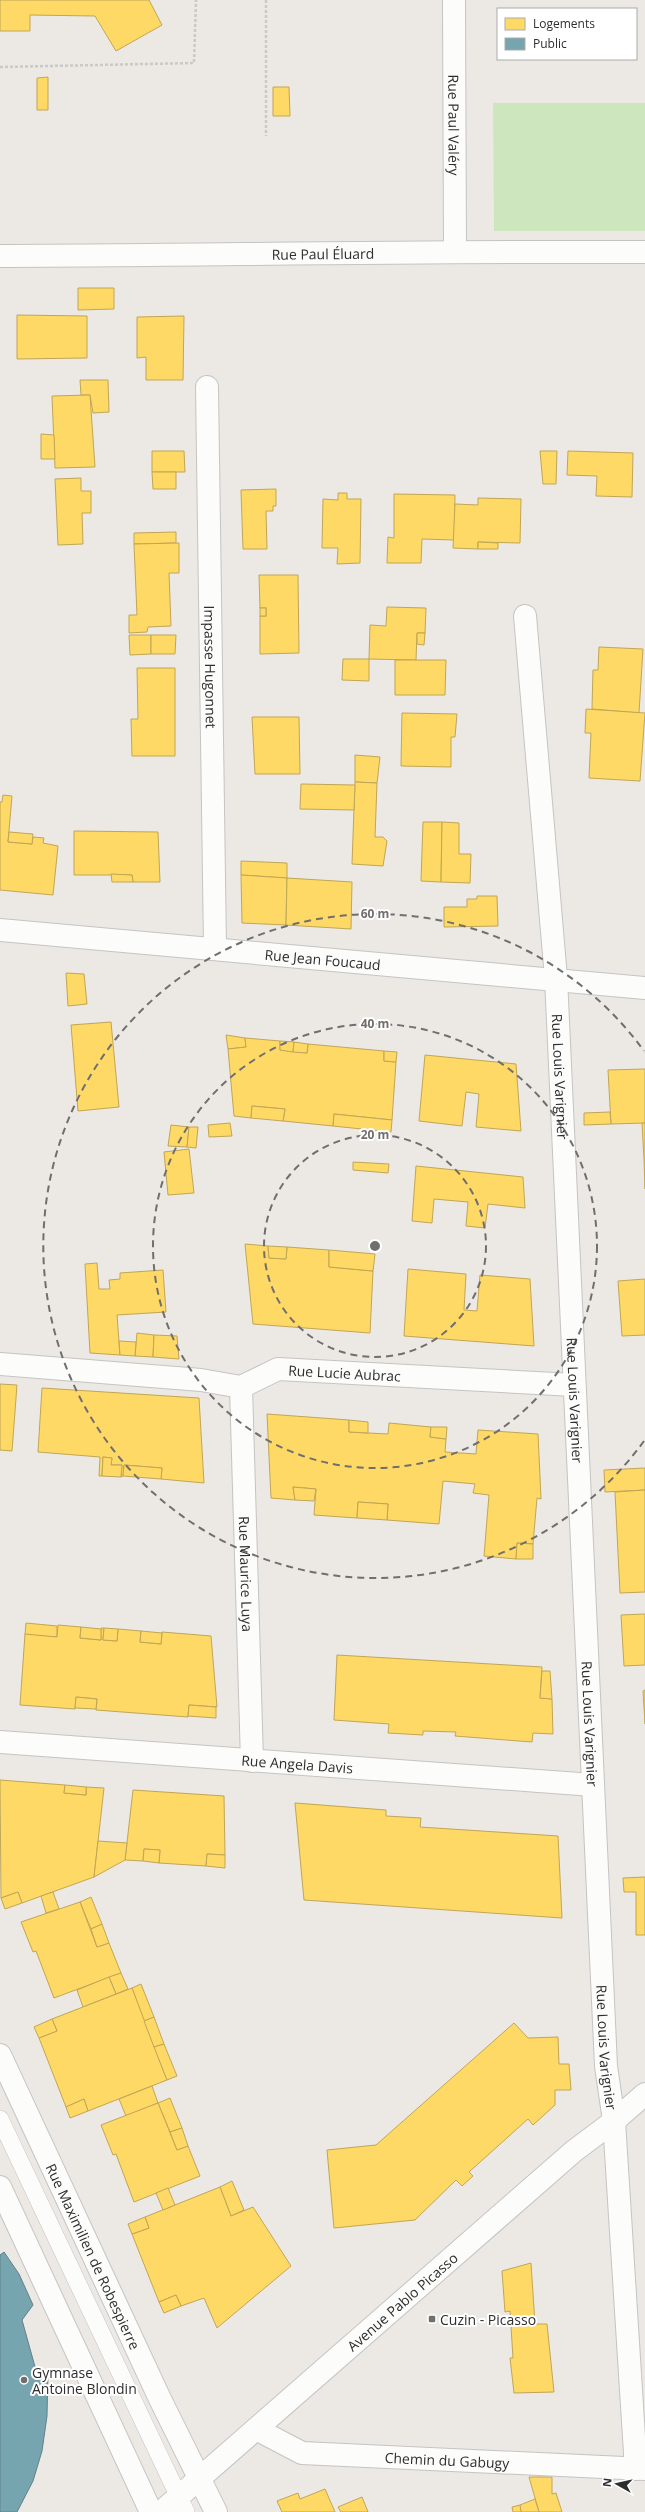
<svg xmlns="http://www.w3.org/2000/svg" width="645" height="2512" font-family="'Open Sans',sans-serif">
<style>
.green{fill:#cee6be}
.homes{fill:#ffd966;stroke:#c0a655}
.public{fill:#76a5af;stroke:#608188}
.lines{fill:none;stroke-linecap:round;stroke-linejoin:round}
.lane-casing{stroke:#c5c4c5;stroke-width:18}
.street-casing{stroke:#c5c4c5;stroke-width:24}
.secondary-casing{stroke:#c5c4c5;stroke-width:24}
.path{stroke:#c9c9c8;stroke-width:2.5;stroke-dasharray:3 2;stroke-linecap:butt}
.lane{stroke:#fcfcfb;stroke-width:17}
.street{stroke:#fcfcfb;stroke-width:22}
.secondary{stroke:#fcfcfb;stroke-width:22}
.ring{fill:none;stroke:#706f6e;stroke-width:2;stroke-dasharray:7 5}
.poi-dot{fill:#706f6e;stroke:#fff;stroke-width:1.5}
.labels{text-anchor:middle;dominant-baseline:central;stroke-width:4;stroke-linejoin:round;paint-order:stroke}
.street-label{font-size:14px;fill:#2e2e2e;stroke:#fff}
.poi-label{font-size:14px;fill:#2e2e2e;stroke:#fff;text-anchor:start}
.centre{fill:#706f6e;stroke:#fff;stroke-width:2}
.ring-label{font-size:12px;text-anchor:middle;font-weight:bold;fill:#706f6e;stroke:#fff;stroke-width:4;stroke-linejoin:round;paint-order:stroke}
</style>
<rect width="100%" height="100%" fill="#ece8e4"/>
<polygon class="green" points="493,103 645,103 645,231 494,231"/>
<g class="homes">
<polygon points="0,0 149,0 162,25 116,51 95,16 30,15 30,31 0,31"/>
<polygon points="48,77 48,110 37,110 37,78"/>
<polygon points="273,87 289,87 290,116 273,116"/>
<polygon points="78,288 114,288 114,309 78,310"/>
<polygon points="17,315 87,316 87,358 17,359"/>
<polygon points="184,316 183,380 146,380 146,357 137,358 137,317"/>
<polygon points="80,380 108,380 109,412 93,413 90,395 81,395"/>
<polygon points="90,395 95,467 55,468 52,396"/>
<polygon points="41,434 54,435 55,459 41,459"/>
<polygon points="152,451 184,451 185,472 152,472"/>
<polygon points="540,451 557,451 556,484 543,484"/>
<polygon points="568,451 633,453 632,497 596,496 597,476 567,475"/>
<polygon points="152,472 176,472 176,489 153,489"/>
<polygon points="81,478 81,491 91,491 91,513 82,513 83,544 58,545 55,479"/>
<polygon points="276,489 276,506 273,506 273,511 266,511 267,549 243,549 241,490"/>
<polygon points="338,493 347,493 347,499 361,499 360,563 337,564 338,548 322,548 323,499 338,500"/>
<polygon points="394,494 455,495 454,540 422,539 421,563 387,563 388,537 394,538"/>
<polygon points="478,498 521,499 520,543 478,542 478,549 453,548 455,504 478,505"/>
<polygon points="176,532 176,543 134,544 134,533"/>
<polygon points="478,542 498,543 498,549 478,549"/>
<polygon points="179,543 179,573 169,573 171,626 148,627 147,632 129,633 129,615 137,615 134,544"/>
<polygon points="259,575 298,575 299,653 260,654 260,616 266,616 266,608 260,608"/>
<polygon points="387,607 426,608 425,633 417,633 416,660 369,659 370,625 386,626"/>
<rect x="260" y="608" width="6" height="8"/>
<polygon points="417,633 425,633 424,645 417,644"/>
<polygon points="129,635 151,635 151,654 130,655"/>
<polygon points="151,635 176,635 175,654 151,654"/>
<polygon points="599,647 643,649 639,713 592,709 593,670 598,670"/>
<polygon points="343,659 369,659 369,681 342,680"/>
<polygon points="395,660 446,660 445,695 395,695"/>
<polygon points="137,668 175,668 175,756 132,756 131,719 138,719"/>
<polygon points="586,709 645,713 640,781 589,778 591,733 585,733"/>
<polygon points="402,713 457,714 455,737 451,737 451,767 401,766"/>
<polygon points="252,717 299,717 300,774 255,774"/>
<polygon points="355,755 380,757 377,783 355,782"/>
<polygon points="355,782 377,783 375,837 383,837 387,841 383,866 352,864"/>
<polygon points="301,784 355,785 354,810 300,809"/>
<polygon points="3,795 12,796 8,842 32,844 33,837 44,838 43,843 58,846 53,895 0,890 0,802 2,802"/>
<polygon points="423,822 442,822 441,882 421,881"/>
<polygon points="442,822 459,823 459,854 471,854 470,883 441,882"/>
<polygon points="74,831 158,832 160,882 133,882 132,875 74,875"/>
<polygon points="9,832 33,834 32,844 8,842"/>
<polygon points="241,861 287,863 287,878 241,875"/>
<polygon points="111,874 132,875 133,882 112,882"/>
<polygon points="241,875 287,878 286,925 242,923"/>
<polygon points="287,878 352,882 351,929 286,925"/>
<polygon points="477,896 497,896 498,926 444,927 444,907 467,907 467,899 477,899"/>
<polygon points="66,973 84,974 87,1004 68,1006"/>
<polygon points="111,1022 119,1107 78,1111 71,1025"/>
<polygon points="226,1035 245,1038 246,1047 228,1049"/>
<polygon points="245,1038 280,1041 280,1050 307,1053 308,1044 384,1051 384,1061 396,1062 392,1120 334,1114 333,1126 283,1121 285,1109 252,1106 251,1118 234,1116 228,1049 246,1047"/>
<polygon points="280,1041 294,1042 293,1052 280,1050"/>
<polygon points="294,1042 308,1044 307,1053 293,1052"/>
<polygon points="384,1051 397,1052 396,1062 384,1061"/>
<polygon points="425,1055 516,1064 521,1131 476,1127 479,1094 466,1092 462,1126 419,1121"/>
<polygon points="645,1069 645,1123 611,1124 608,1070"/>
<polygon points="252,1106 285,1109 283,1121 251,1118"/>
<polygon points="610,1112 611,1124 584,1125 584,1113"/>
<polygon points="334,1114 392,1120 391,1132 333,1126"/>
<polygon points="230,1123 232,1136 209,1137 208,1125"/>
<polygon points="642,1123 645,1123 645,1189 644,1159"/>
<polygon points="171,1125 189,1127 187,1147 168,1146"/>
<polygon points="189,1127 198,1127 196,1148 187,1147"/>
<polygon points="189,1149 194,1193 168,1195 164,1152"/>
<polygon points="353,1162 389,1164 388,1173 353,1170"/>
<polygon points="416,1166 523,1177 525,1208 488,1204 485,1228 466,1226 468,1202 434,1199 432,1223 412,1221"/>
<polygon points="245,1244 268,1246 269,1258 286,1259 287,1247 329,1250 329,1267 373,1271 370,1333 253,1324"/>
<polygon points="268,1246 287,1247 286,1259 269,1258"/>
<polygon points="329,1250 375,1254 373,1271 329,1267"/>
<polygon points="97,1263 99,1289 110,1289 109,1280 120,1279 120,1273 163,1270 166,1312 117,1315 120,1355 90,1353 85,1264"/>
<polygon points="408,1269 466,1274 464,1310 477,1311 480,1275 530,1279 534,1346 404,1336"/>
<polygon points="645,1279 645,1335 622,1336 618,1281"/>
<polygon points="137,1333 154,1335 153,1357 135,1356"/>
<polygon points="154,1335 177,1336 179,1359 153,1357"/>
<polygon points="119,1341 136,1342 135,1356 120,1355"/>
<polygon points="0,1384 17,1385 12,1451 0,1450"/>
<polygon points="42,1388 199,1398 204,1483 161,1479 162,1468 124,1465 123,1476 121,1477 122,1465 111,1465 112,1458 103,1457 102,1476 99,1476 100,1457 38,1452"/>
<polygon points="267,1414 349,1420 349,1432 388,1434 389,1423 431,1427 430,1437 446,1439 445,1452 476,1454 478,1430 538,1434 541,1499 537,1498 533,1544 517,1543 516,1559 484,1556 489,1495 473,1493 475,1484 443,1481 439,1524 387,1520 388,1504 358,1502 357,1518 314,1515 316,1489 293,1487 295,1500 271,1498"/>
<polygon points="349,1420 368,1422 368,1433 349,1432"/>
<polygon points="431,1427 447,1427 446,1439 430,1437"/>
<polygon points="103,1457 112,1458 111,1465 122,1465 121,1477 102,1476"/>
<polygon points="124,1465 162,1468 161,1479 123,1476"/>
<polygon points="645,1468 645,1490 605,1492 604,1470"/>
<polygon points="293,1487 316,1489 314,1501 295,1500"/>
<polygon points="645,1490 645,1592 620,1593 615,1492"/>
<polygon points="358,1502 388,1504 387,1520 357,1518"/>
<polygon points="517,1543 533,1544 533,1559 516,1559"/>
<polygon points="645,1614 645,1665 624,1666 621,1615"/>
<polygon points="26,1623 57,1626 57,1637 25,1635"/>
<polygon points="58,1625 81,1627 80,1638 101,1640 101,1628 104,1628 103,1640 117,1641 118,1629 141,1631 140,1642 161,1644 162,1632 211,1636 217,1707 189,1705 188,1717 96,1710 97,1699 76,1697 75,1709 20,1705 25,1634 57,1637"/>
<polygon points="81,1627 101,1629 101,1640 80,1638"/>
<polygon points="104,1628 118,1629 117,1641 103,1640"/>
<polygon points="141,1631 162,1633 161,1644 140,1642"/>
<polygon points="337,1655 542,1667 540,1698 552,1699 553,1734 533,1733 532,1742 455,1736 456,1732 423,1731 423,1735 388,1733 389,1724 334,1720"/>
<polygon points="542,1671 550,1671 552,1699 540,1698"/>
<polygon points="645,1690 645,1724 643,1691"/>
<polygon points="76,1697 97,1699 96,1709 75,1708"/>
<polygon points="189,1705 216,1707 216,1718 188,1716"/>
<polygon points="0,1780 65,1785 64,1793 86,1795 86,1787 104,1788 94,1877 22,1903 18,1892 1,1898"/>
<polygon points="65,1785 86,1787 86,1795 64,1793"/>
<polygon points="133,1790 224,1796 225,1855 207,1854 206,1866 159,1863 160,1850 144,1849 143,1861 125,1860"/>
<polygon points="295,1803 386,1810 386,1816 421,1818 420,1827 558,1836 562,1918 304,1900"/>
<polygon points="98,1841 127,1843 125,1860 94,1877"/>
<polygon points="144,1849 160,1850 159,1863 143,1861"/>
<polygon points="207,1854 225,1855 225,1868 206,1866"/>
<polygon points="645,1877 645,1935 636,1935 636,1892 624,1892 623,1878"/>
<polygon points="18,1892 22,1903 5,1909 1,1898"/>
<polygon points="53,1892 59,1909 46,1913 41,1896"/>
<polygon points="91,1897 102,1924 91,1929 80,1902"/>
<polygon points="80,1902 97,1947 109,1943 121,1973 54,1998 36,1951 33,1952 21,1922"/>
<polygon points="102,1924 109,1943 97,1947 91,1929"/>
<polygon points="121,1973 128,1989 116,1994 109,1977"/>
<polygon points="109,1977 116,1994 83,2007 77,1990"/>
<polygon points="141,1984 154,2017 144,2021 132,1988"/>
<polygon points="132,1988 167,2080 88,2111 84,2099 66,2107 39,2038 57,2031 52,2019"/>
<polygon points="154,2017 164,2044 154,2047 144,2021"/>
<polygon points="52,2019 57,2031 39,2038 34,2027"/>
<polygon points="514,2023 528,2038 558,2037 559,2064 569,2064 571,2090 555,2090 555,2105 533,2125 528,2119 469,2172 473,2176 462,2186 456,2180 415,2220 334,2228 327,2150 376,2145"/>
<polygon points="164,2044 177,2076 167,2080 154,2047"/>
<polygon points="152,2086 158,2103 126,2116 119,2099"/>
<polygon points="170,2098 182,2128 170,2132 158,2103"/>
<polygon points="84,2099 88,2111 70,2118 66,2107"/>
<polygon points="158,2103 177,2150 188,2146 200,2176 134,2202 116,2154 113,2155 101,2125"/>
<polygon points="182,2128 188,2146 177,2150 170,2132"/>
<polygon points="232,2181 244,2210 231,2216 220,2187"/>
<polygon points="220,2187 231,2216 253,2207 291,2266 217,2328 204,2298 181,2306 176,2295 159,2302 132,2234 149,2228 145,2217"/>
<polygon points="168,2188 175,2205 163,2210 156,2193"/>
<polygon points="145,2217 149,2228 132,2234 128,2224"/>
<polygon points="531,2263 535,2324 547,2324 554,2392 514,2393 510,2358 513,2358 510,2311 505,2312 502,2271"/>
<polygon points="176,2295 181,2306 164,2313 159,2302"/>
<polygon points="529,2477 552,2477 552,2494 556,2493 562,2512 539,2512"/>
<polygon points="325,2489 335,2512 282,2512 277,2501 298,2493 300,2499"/>
<polygon points="362,2497 368,2512 341,2512 338,2507"/>
<polygon points="535,2499 539,2512 521,2512 520,2505"/>
<polygon points="520,2505 521,2512 513,2512 512,2507"/>
</g>
<polygon class="public" points="4,2252 19,2274 33,2305 22,2320 37,2374 48,2371 47,2416 42,2451 33,2481 17,2512 0,2512 0,2255"/>
<g class="lines">
<g class="lane-casing">
<polyline id="lane" points="0,2119 186,2512"/>
</g>
<g class="street-casing">
<g id="street">
<path id="s1" d="M454 0 455 251"/>
<path id="s2" d="M0 256C215 255 430 251 645 252"/>
<path id="s3" d="M207 387 215 948"/>
<path id="s4" d="M525 616 556 978 606 2066 614 2121 636 2469"/>
<path id="s5" d="M0 930 645 988"/>
<path id="s6" d="M0 1364 201 1380 241 1387 278 1369 574 1385"/>
<path id="s7" d="M241 1387 252 1761"/>
<path id="s8" d="M0 1742 593 1785"/>
<path id="s9" d="M0 2055 160 2399 216 2512"/>
<polyline points="0,2187 151,2512"/>
<path id="s10" d="M256 2429 302 2453 645 2469"/>
</g>
</g>
<g class="secondary-casing">
<g id="secondary">
<path id="s11" d="M161 2512 574 2151 614 2121 645 2094"/>
</g>
</g>
<g class="path">
<polyline points="266,0 266,136"/>
<polyline points="0,67 194,63 196,0"/>
</g>
<use href="#lane" class="lane"/>
<use href="#street" class="street"/>
<use href="#secondary" class="secondary"/>
</g>
<g class="ring">
<circle cx="375" cy="1246" r="111"/>
<circle cx="375" cy="1246" r="222"/>
<path d="M644 1441A332 332 0 1 1 644 1051"/>
</g>
<g class="poi-dot">
<rect x="428" y="2315" width="8" height="8" rx="2"/>
<circle cx="24" cy="2380" r="4"/>
</g>
<g class="labels">
<g class="street-label">
<text stroke="none"><textPath href="#s1" startOffset="125">Rue Paul Valéry</textPath></text>
<text stroke="none"><textPath href="#s2" startOffset="323">Rue Paul Éluard</textPath></text>
<text stroke="none"><textPath href="#s3" startOffset="280">Impasse Hugonnet</textPath></text>
<text stroke="none"><textPath href="#s5" startOffset="324">Rue Jean Foucaud</textPath></text>
<text stroke="none"><textPath href="#s4" startOffset="462">Rue Louis Varignier</textPath></text>
<text stroke="none"><textPath href="#s6" startOffset="350">Rue Lucie Aubrac</textPath></text>
<text stroke="none"><textPath href="#s4" startOffset="786">Rue Louis Varignier</textPath></text>
<text stroke="none"><textPath href="#s7" startOffset="187">Rue Maurice Luya</textPath></text>
<text stroke="none"><textPath href="#s4" startOffset="1110">Rue Louis Varignier</textPath></text>
<text stroke="none"><textPath href="#s8" startOffset="298">Rue Angela Davis</textPath></text>
<text stroke="none"><textPath href="#s4" startOffset="1434">Rue Louis Varignier</textPath></text>
<text stroke="none"><textPath href="#s9" startOffset="222">Rue Maximilien de Robespierre</textPath></text>
<text stroke="none"><textPath href="#s11" startOffset="320">Avenue Pablo Picasso</textPath></text>
<text stroke="none"><textPath href="#s10" startOffset="197">Chemin du Gabugy</textPath></text>
</g>
<g class="poi-label">
<text x="440" y="2319">Cuzin - Picasso</text>
<text x="32" y="2372">Gymnase<tspan x="32" dy="16">Antoine Blondin</tspan></text>
</g>
</g>
<circle cx="375" cy="1246" r="6" class="centre"/>
<g class="ring-label">
<text x="375" y="918">60 m</text>
<text x="375" y="1028">40 m</text>
<text x="375" y="1139">20 m</text>
</g>
<rect x="497" y="8" width="140" height="52" fill="#ffffff" stroke="#ababab"/>
<rect x="505" y="18" width="20" height="12" fill="#ffd966" stroke="#ababab"/>
<text x="533" y="28" font-size="12" fill="#2e2e2e">Logements</text>
<rect x="505" y="38" width="20" height="12" fill="#76a5af" stroke="#ababab"/>
<text x="533" y="48" font-size="12" fill="#2e2e2e">Public</text>
<g transform="translate(617 2484) rotate(278)" stroke="#ffffff" stroke-width="3" paint-order="stroke">
<path d="M0-3L7 15L0 10L-7 15Z" fill="#2e2e2e"/>
<text y="-6" font-size="11" font-weight="bold" text-anchor="middle" fill="#2e2e2e">N</text>
</g>
</svg>
